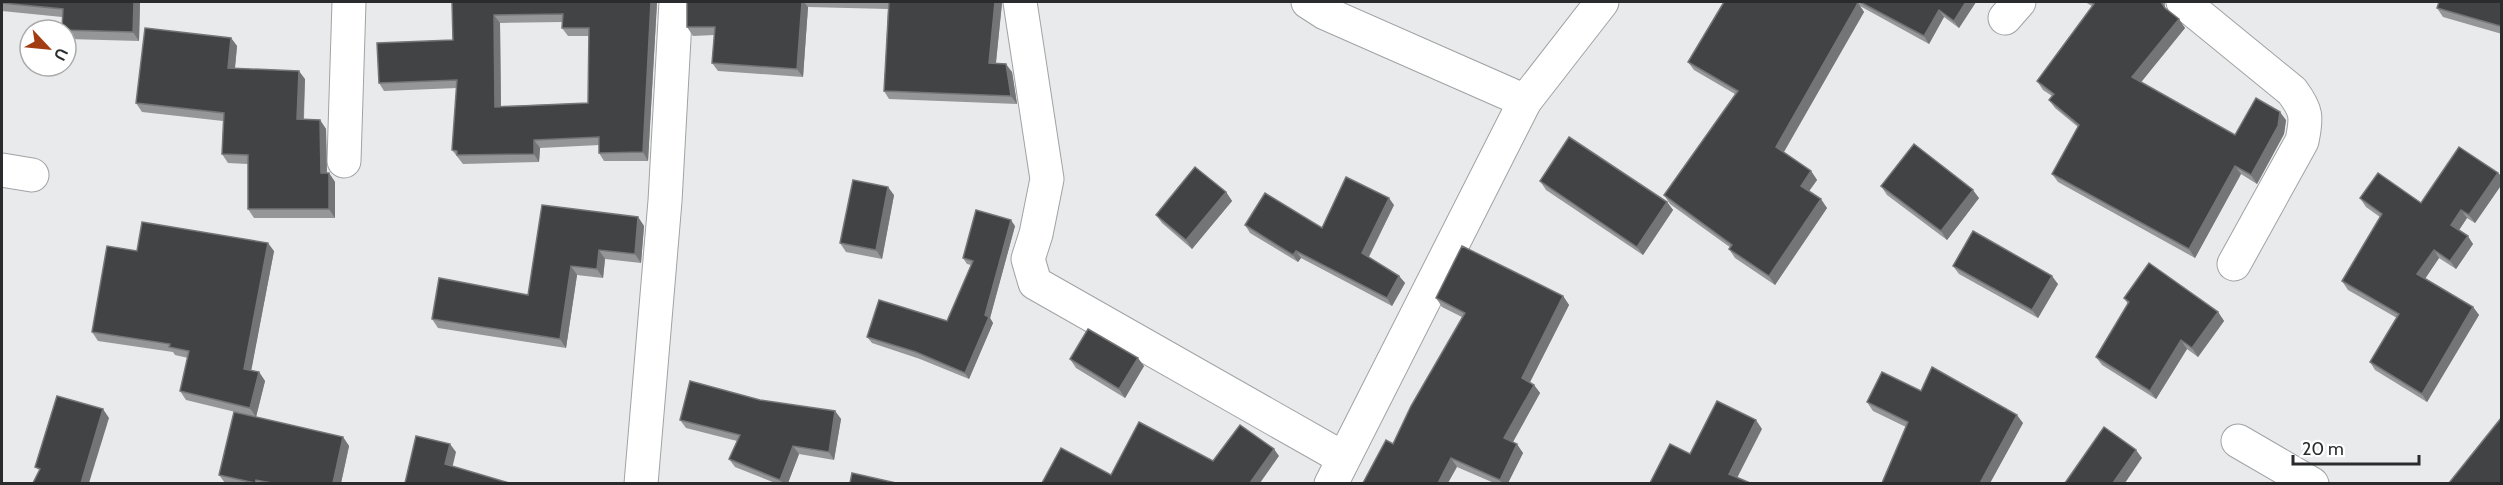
<svg xmlns="http://www.w3.org/2000/svg" width="2503" height="485" font-family="Cabin,sans-serif">
<style>
.lines{fill:none;stroke-linecap:round;stroke-linejoin:round}
.street-casing{stroke:#a0a2a4;stroke-width:35}
.street{stroke:#fff;stroke-width:33}
.wall{fill:#959698;fill-rule:evenodd}
.shaded-wall{fill:#747577}
.building{fill:#424345;stroke:#747577;stroke-width:1.5;fill-rule:evenodd}
</style>
<rect width="100%" height="100%" fill="#e8eaec"/>
<g class="lines">
<g class="street-casing">
<g id="street">
<polyline points="1020,2 1047,179 1036,234 1028,259 1035,283 1343,458"/>
<polyline points="1308,2 1325,13 1525,101"/>
<path d="M2183 2 2292 91C2307 111 2307 117 2302 141L2234 264"/>
<polyline points="2005,18 2019,2"/>
<polyline points="344,161 349,2"/>
<polyline points="2,170 32,175"/>
<polyline points="2238,441 2312,484"/>
<polyline points="641,484 665,201 676,2"/>
<polyline points="1331,484 1525,101 1602,2"/>
</g>
</g>
<use href="#street" class="street"/>
</g>
<g class="wall">
<polygon points="2,2 140,2 139,41 68,39 66,36 66,30 62,17 2,11"/>
<path d="M452 2H657L648 161H604L599 153V145L540 148 539 162 463 164 452 150 457 88 384 91 379 83 453 40ZM563 22 562 28 568 36H589L588 103 501 106 500 23Z"/>
<polygon points="687,2 1000,2 1002,3 996,63 1012,72 1017,104 889,99 884,91 888,9 808,7 803,77 718,71 712,63 714,35 693,36 687,27"/>
<polygon points="1724,2 1976,2 1959,28 1944,17 1929,44 1860,6 1864,12 1784,152 1811,171 1817,180 1809,191 1827,208 1775,285 1735,258 1729,249 1731,248 1670,204 1664,195 1735,94 1694,70 1688,62"/>
<polygon points="2085,2 2165,2 2165,8 2185,28 2141,82 2235,135 2286,120 2284,134 2257,184 2241,174 2195,258 2058,182 2052,174 2078,127 2055,108 2049,100 2052,96 2043,90 2037,81 2092,6"/>
<polygon points="2502,2 2502,34 2443,17 2437,8"/>
<polygon points="231,38 237,46 235,68 305,79 304,119 320,120 326,129 327,173 329,173 335,182 335,218 254,218 248,209 248,164 228,163 222,154 223,121 142,112 136,103"/>
<polygon points="2498,173 2502,177 2502,184 2475,223 2467,218 2459,230 2473,244 2456,269 2439,258 2425,278 2473,307 2479,315 2427,402 2375,370 2370,362 2397,318 2348,290 2342,281 2380,217 2366,207 2360,198 2421,203"/>
<polygon points="1540,181 1667,202 1673,210 1643,255 1546,190"/>
<polygon points="1881,186 1979,198 1947,240 1887,195"/>
<polygon points="1226,192 1232,201 1192,249 1162,223 1156,215"/>
<polygon points="894,195 882,259 846,252 840,243"/>
<polygon points="1394,205 1369,257 1399,276 1405,283 1392,306 1301,258 1298,262 1250,233 1245,225 1322,228"/>
<polygon points="638,217 644,226 641,263 605,259 603,278 577,275 566,348 438,328 432,319 528,295"/>
<polygon points="1015,226 990,318 993,323 969,379 920,359 872,343 867,337 947,321 971,265 967,264 963,258"/>
<polygon points="137,251 274,251 251,370 259,372 265,381 256,417 186,400 180,391 188,358 175,355 173,352 98,341 92,332"/>
<polygon points="1953,266 2058,284 2038,318 1959,274"/>
<polygon points="1563,296 1569,305 1530,382 1534,385 1540,393 1513,442 1523,453 1508,483 1494,483 1457,467 1393,444 1462,317 1442,307 1436,298"/>
<polygon points="2124,298 2218,312 2224,321 2198,357 2187,349 2156,399 2102,365 2096,357 2128,304"/>
<polygon points="1070,359 1144,366 1125,398 1076,368"/>
<polygon points="1921,391 2023,423 1990,483 1882,483 1906,427 1873,411 1867,402"/>
<polygon points="760,400 835,411 841,419 834,460 799,454 788,483 775,483 735,467 729,459 737,441 686,428 680,420"/>
<polygon points="343,437 349,446 341,483 225,483 219,475"/>
</g>
<g class="shaded-wall">
<polygon points="134,2 140,2 139,41 133,32"/>
<polygon points="651,2 657,2 648,161 643,152"/>
<polygon points="802,2 804,2 808,7 803,77 797,69"/>
<polygon points="995,2 1000,2 1002,3 995,71 989,63"/>
<polygon points="1966,2 1976,2 1959,28 1954,21"/>
<polygon points="1858,3 1864,12 1782,155 1776,147"/>
<polygon points="1939,10 1944,17 1929,44 1924,36"/>
<polygon points="494,15 500,23 501,115 495,107"/>
<polygon points="2179,19 2185,28 2138,86 2132,77"/>
<polygon points="231,38 237,46 234,77 228,68"/>
<polygon points="1006,64 1012,72 1017,104 1011,96"/>
<polygon points="299,71 305,79 303,128 297,119"/>
<polygon points="2280,112 2286,120 2284,134 2257,184 2251,175"/>
<polygon points="320,120 326,129 327,182 321,173"/>
<polygon points="534,140 540,148 539,162 534,154"/>
<polygon points="2235,166 2241,174 2195,258 2189,249"/>
<polygon points="1811,171 1817,180 1807,194 1801,186"/>
<polygon points="329,173 335,182 335,218 329,209"/>
<polygon points="2498,173 2502,177 2502,184 2475,223 2469,215"/>
<polygon points="888,187 894,195 882,259 876,250"/>
<polygon points="1973,190 1979,198 1947,240 1941,231"/>
<polygon points="1226,192 1232,201 1192,249 1186,240"/>
<polygon points="1389,198 1394,205 1367,260 1362,253"/>
<polygon points="1821,199 1827,208 1775,285 1769,276"/>
<polygon points="1667,202 1673,210 1643,255 1637,247"/>
<polygon points="2461,210 2467,218 2457,233 2451,225"/>
<polygon points="638,217 644,226 641,263 635,254"/>
<polygon points="1011,220 1015,226 990,318 993,323 969,379 965,373 985,315"/>
<polygon points="2468,236 2473,244 2456,269 2450,261"/>
<polygon points="268,243 274,251 250,377 244,369"/>
<polygon points="599,250 605,259 603,278 597,269"/>
<polygon points="2434,250 2439,258 2423,282 2417,274"/>
<polygon points="1296,251 1301,258 1298,262 1293,255"/>
<polygon points="571,266 577,275 566,348 560,339"/>
<polygon points="1399,276 1405,283 1392,306 1387,298"/>
<polygon points="2052,276 2058,284 2038,318 2032,310"/>
<polygon points="1563,296 1569,305 1528,386 1522,378"/>
<polygon points="2473,307 2479,315 2427,402 2422,394"/>
<polygon points="2218,312 2224,321 2198,357 2192,348"/>
<polygon points="2181,340 2187,349 2156,399 2150,391"/>
<polygon points="1138,358 1144,366 1125,398 1119,389"/>
<polygon points="259,372 265,381 256,417 250,408"/>
<polygon points="1534,385 1540,393 1510,447 1504,438"/>
<polygon points="103,409 109,418 89,483 81,483"/>
<polygon points="835,411 841,419 834,460 829,452"/>
<polygon points="2017,415 2023,423 1990,483 1980,483"/>
<polygon points="1756,420 1762,429 1735,482 1729,474"/>
<polygon points="343,437 349,446 341,483 333,483"/>
<polygon points="450,444 456,452 451,473 445,464"/>
<polygon points="1517,444 1523,453 1508,483 1502,483 1500,480"/>
<polygon points="793,446 799,454 788,483 783,483 780,480"/>
<polygon points="1274,449 1279,456 1260,483 1250,483"/>
<polygon points="2136,450 2142,458 2125,483 2113,483"/>
<polygon points="1451,458 1457,467 1448,483 1438,483"/>
</g>
<g class="building">
<polygon points="2,2 134,2 133,32 62,30 63,9 2,3"/>
<path d="M452 2H651L643 152 599 153V137L534 140V154L457 155V151L452 150 457 80 379 83 377 43 453 40ZM563 14 562 28H589L588 103 495 107 494 15Z"/>
<polygon points="687,2 802,2 797,69 712,63 715,27 687,27"/>
<polygon points="889,2 995,2 989,63 1006,64 1011,96 884,91"/>
<polygon points="1724,2 1855,2 1858,3 1776,147 1811,171 1801,186 1821,199 1769,276 1729,249 1732,245 1664,195 1738,91 1688,62"/>
<polygon points="1860,2 1966,2 1954,21 1939,10 1924,36"/>
<polygon points="2091,2 2161,2 2165,8 2179,19 2132,77 2235,135 2256,98 2280,112 2278,126 2251,175 2235,166 2189,249 2052,174 2079,125 2049,100 2054,94 2037,81 2094,4"/>
<polygon points="2439,2 2502,2 2502,21 2500,26 2437,8"/>
<polygon points="145,28 231,38 228,68 299,71 297,119 320,120 321,173 329,173 329,209 248,209 248,155 222,154 224,113 136,103"/>
<polygon points="1569,137 1667,202 1637,247 1540,181"/>
<polygon points="1914,144 1973,190 1941,231 1881,186"/>
<polygon points="2459,147 2498,173 2469,215 2461,210 2451,225 2468,236 2450,261 2434,250 2417,274 2473,307 2422,394 2370,362 2399,314 2342,281 2382,214 2360,198 2378,173 2421,203"/>
<polygon points="1195,167 1226,192 1186,240 1156,215"/>
<polygon points="1346,177 1389,198 1362,253 1399,276 1387,298 1296,251 1293,255 1245,225 1265,193 1322,228"/>
<polygon points="853,180 888,187 876,250 840,243"/>
<polygon points="542,205 638,217 635,254 599,250 597,269 571,266 560,339 432,319 439,278 528,295"/>
<polygon points="976,210 1011,220 985,315 989,317 965,373 916,352 867,337 879,300 947,321 973,261 963,258"/>
<polygon points="142,222 268,243 244,369 259,372 250,408 180,391 189,351 169,347 170,344 92,332 107,246 137,251"/>
<polygon points="1973,231 2052,276 2032,310 1953,266"/>
<polygon points="1462,246 1563,296 1522,378 1534,385 1504,438 1517,444 1500,480 1451,458 1438,483 1363,483 1386,440 1393,444 1411,406 1465,313 1436,298"/>
<polygon points="2149,263 2218,312 2192,348 2181,340 2150,391 2096,357 2129,302 2124,298"/>
<polygon points="1088,329 1138,358 1119,389 1070,359"/>
<polygon points="1932,367 2017,415 1980,483 1882,483 1908,422 1867,402 1882,372 1921,391"/>
<polygon points="690,381 760,400 835,411 829,452 793,446 780,480 729,459 740,435 680,420"/>
<polygon points="57,396 103,409 81,483 33,483 40,469 35,467"/>
<polygon points="1717,401 1756,420 1729,474 1750,483 1650,483 1670,444 1690,454"/>
<polygon points="234,412 343,437 333,483 272,483 256,480 255,483 219,475"/>
<polygon points="2502,417 2502,483 2449,483"/>
<polygon points="1139,422 1213,461 1240,425 1274,449 1250,483 1042,483 1061,448 1111,475"/>
<polygon points="2104,427 2136,450 2113,483 2065,483"/>
<polygon points="416,436 450,444 445,464 509,483 405,483"/>
<polygon points="852,473 896,483 850,483"/>
</g>
<rect width="2503" height="485" fill="none" stroke="#2a2b2c" stroke-width="6"/>
<g transform="translate(48 48) rotate(116)"><circle r="28" fill="#ffffff" stroke="#aaaaab" stroke-width="1.5"/>
<path d="M0-4.5L10 22L0 15L-10 22Z" fill="#a23c13"/>
<text y="-9" font-size="16" font-weight="bold" text-anchor="middle" fill="#2a2b2c">U</text>
</g>
<path d="M2293 455v9h126v-9" fill="none" stroke="#2a2b2c" stroke-width="3"/>
<text x="2302" y="455" font-size="18" fill="#2a2b2c" stroke="#ffffff" stroke-width="4.5" paint-order="stroke">20 m</text>
</svg>
